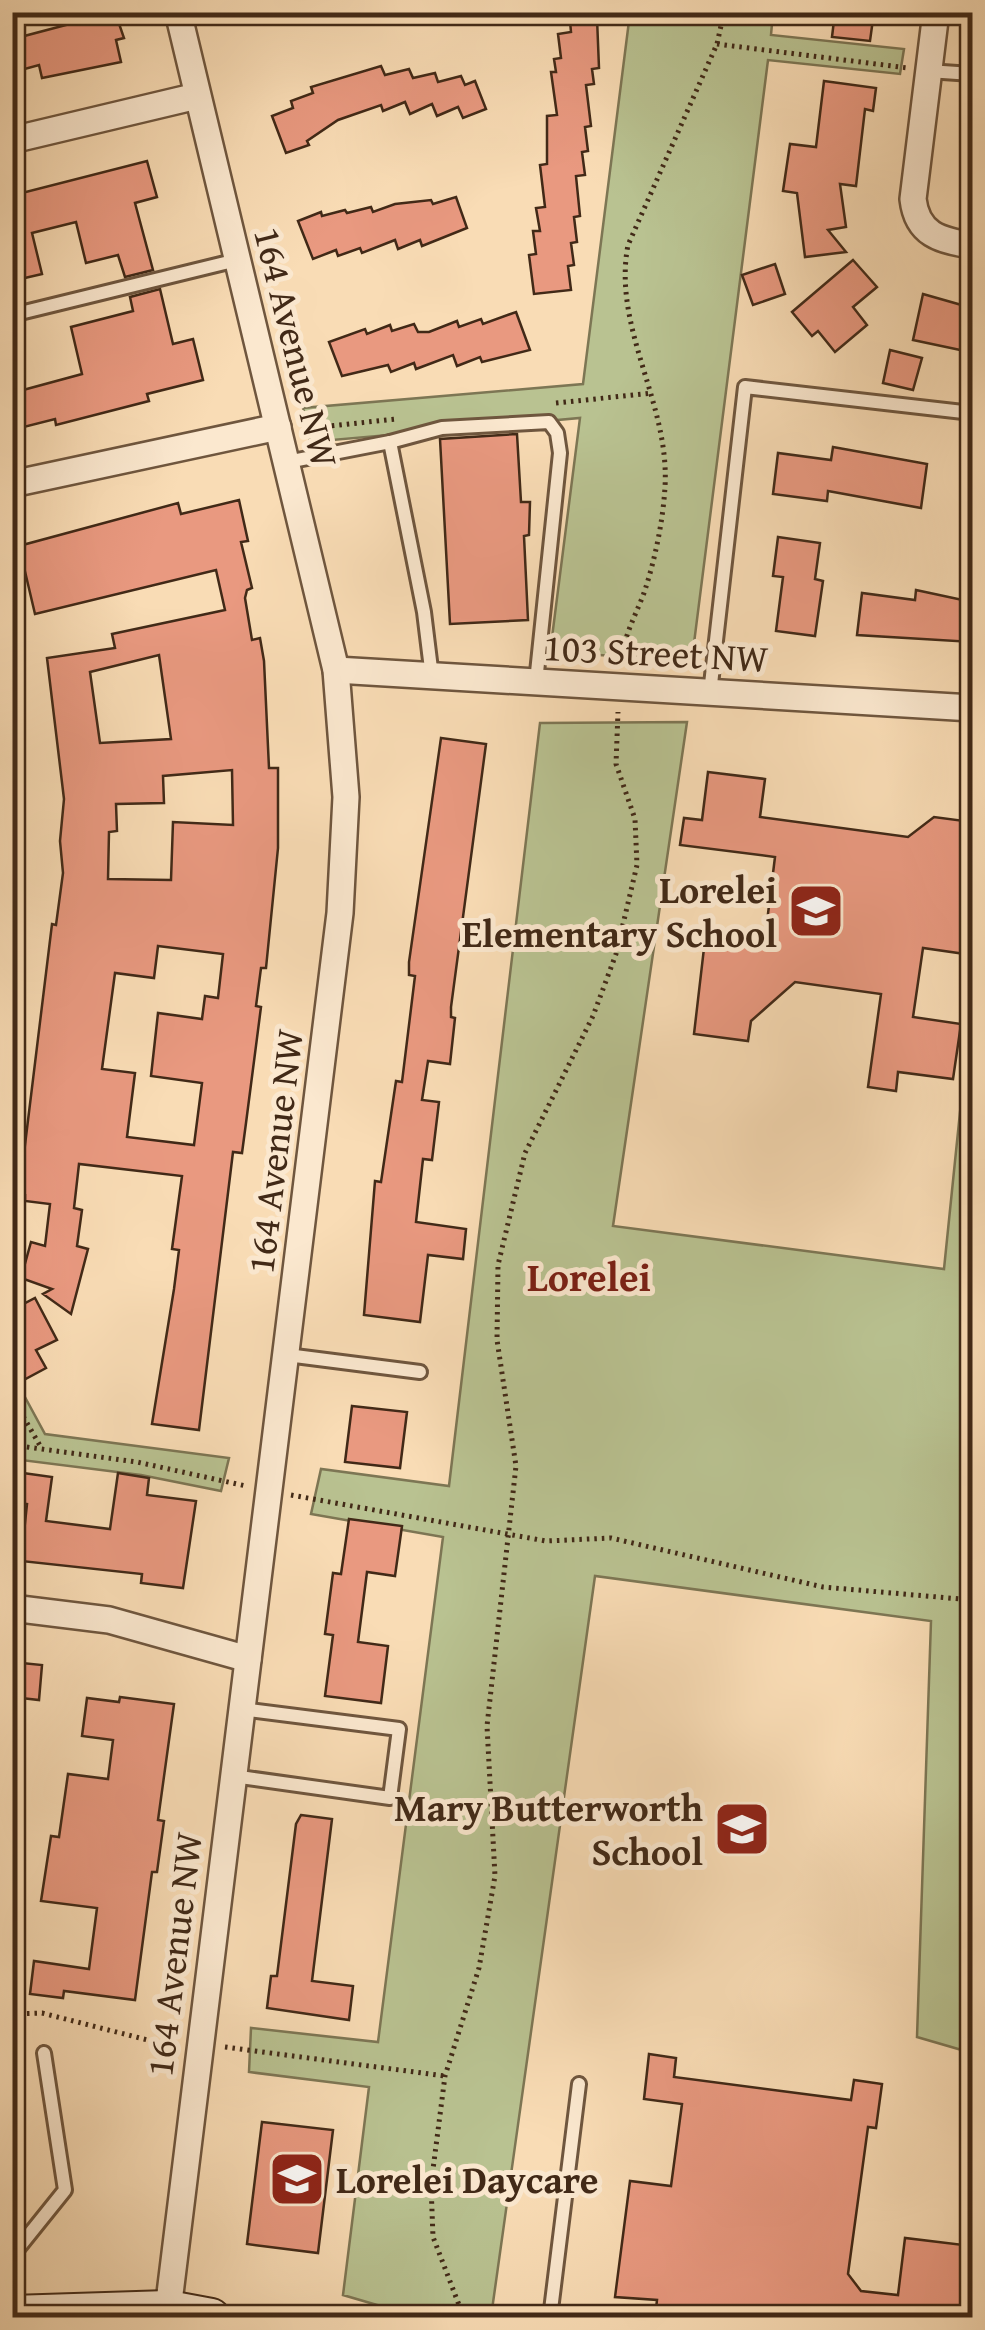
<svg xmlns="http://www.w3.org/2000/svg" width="985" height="2330" font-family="'Gentium Book Plus',serif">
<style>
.green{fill:#b9c291;stroke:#7d7654;stroke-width:2.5}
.building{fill:#e99980;stroke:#412917;stroke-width:2.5;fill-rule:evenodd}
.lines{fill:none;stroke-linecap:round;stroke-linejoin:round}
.lane-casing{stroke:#6f563e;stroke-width:18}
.street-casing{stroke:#6f563e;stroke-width:30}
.secondary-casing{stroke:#412917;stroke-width:42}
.path{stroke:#412917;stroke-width:5;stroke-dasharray:2.5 5;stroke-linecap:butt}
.lane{stroke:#fbe8cf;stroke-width:12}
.street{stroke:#fbe8cf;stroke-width:25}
.secondary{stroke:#fbe8cf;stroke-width:38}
.labels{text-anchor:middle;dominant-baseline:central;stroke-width:10;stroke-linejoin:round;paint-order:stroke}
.street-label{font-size:38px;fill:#412917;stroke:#fbe8cf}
.poi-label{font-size:38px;font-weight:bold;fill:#412917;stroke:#fbe8cf;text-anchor:end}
.neighbourhood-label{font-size:40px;font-weight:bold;fill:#7a1f14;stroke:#fbe8cf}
</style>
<rect width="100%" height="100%" fill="#f9dcb5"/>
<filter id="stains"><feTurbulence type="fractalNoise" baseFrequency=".002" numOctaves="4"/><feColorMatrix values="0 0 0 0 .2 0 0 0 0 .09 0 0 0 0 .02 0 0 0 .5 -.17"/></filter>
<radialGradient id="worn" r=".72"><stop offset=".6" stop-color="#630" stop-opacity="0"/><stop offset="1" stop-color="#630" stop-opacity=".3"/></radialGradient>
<g class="green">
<polygon points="630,13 773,13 771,35 904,49 900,74 768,60 692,659 550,653 580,418 310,442 303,408 583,384"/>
<polygon points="687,722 613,1226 944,1269 963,1083 972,1084 972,2053 917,2037 931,1621 595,1576 491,2317 418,2317 343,2295 369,2087 249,2072 251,2028 378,2042 443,1537 311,1514 321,1469 449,1486 540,723"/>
<polygon points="13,1375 45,1434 229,1458 221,1491 141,1475 13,1459"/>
</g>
<g class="building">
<polygon points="115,12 124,38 116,40 121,62 42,78 39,65 21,70 13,39"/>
<polygon points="835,12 874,12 870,41 832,37"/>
<polygon points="597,18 599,68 592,69 594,84 586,85 591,126 585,127 588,151 582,152 585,175 576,176 580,216 574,217 577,242 571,243 574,265 568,266 571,290 534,294 529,255 536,254 533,231 540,231 536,208 545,207 540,165 547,164 547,116 557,115 551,72 556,72 554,59 561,58 558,34 571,32 570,21"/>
<polygon points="381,66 385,75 409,69 413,78 435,73 438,82 461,76 465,85 475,81 486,109 463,118 458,107 437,116 432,104 410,114 405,102 383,111 381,105 338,120 307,141 309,145 286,153 272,116 293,108 291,101 313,93 311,87"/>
<polygon points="824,81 876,88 873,111 865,109 856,186 840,184 846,227 828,230 846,252 805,257 797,193 783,191 790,144 816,147"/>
<polygon points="147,161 157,197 135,203 153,270 125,277 118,255 86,263 76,222 32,233 42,274 12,281 12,186 20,185 22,193"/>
<polygon points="456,197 467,228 422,246 420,240 398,249 395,240 362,253 360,248 338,256 336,250 313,259 298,221 321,212 322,216 345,210 347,213 371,207 373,212 395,204 431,200 433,204"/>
<polygon points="853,260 877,287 853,307 867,325 835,352 818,331 812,336 792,312"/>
<polygon points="775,264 785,294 753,305 742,275"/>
<polygon points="160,289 173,344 193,339 203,380 147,394 149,401 56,425 55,419 12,430 12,393 82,374 71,327 133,311 130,297"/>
<polygon points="923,294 972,308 965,351 913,340"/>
<polygon points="516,312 530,350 482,362 480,357 457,366 453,355 416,369 414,363 391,372 388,365 342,376 329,342 365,329 367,334 390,325 392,331 414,324 418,332 429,332 457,321 459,327 481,319 483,324"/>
<polygon points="890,350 922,358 913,390 883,383"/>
<polygon points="517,434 521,502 530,502 529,535 524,536 528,620 450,624 440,439"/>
<polygon points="833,447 927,464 921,508 828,491 827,501 773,494 778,453 831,460"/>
<path d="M239 500 248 541 241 542 252 588 247 590 245 598 252 640 260 638 264 661 269 768H278V848L266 968H261L256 1006 261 1007 246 1123 242 1153 233 1152 199 1430 152 1424 174 1289 179 1250 172 1249 182 1176 79 1164 74 1208 82 1210 77 1246 88 1249 71 1314 43 1294 52 1289 21 1278 31 1242 45 1246 50 1204 25 1201V1195L19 1194 52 924 56 925 63 873 60 841 64 799 47 658 115 648 112 634 225 610 216 570 35 614 19 546 178 503 181 514ZM159 655 171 739 100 743 90 672ZM232 770 233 825 173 822 171 880 108 879 109 832 117 831 116 804 164 803 163 776ZM158 946 223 954 218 998 205 996 202 1019 158 1013 151 1076 202 1083 194 1145 127 1137 135 1073 102 1069 115 973 154 978Z"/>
<polygon points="778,537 820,543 815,579 823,581 815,636 776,631 783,577 773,576"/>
<polygon points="916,590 972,602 972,642 857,635 862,593 915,600"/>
<polygon points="441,738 486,744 451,1007 451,1017 455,1018 450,1064 428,1061 422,1100 439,1102 432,1160 423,1159 416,1222 466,1229 463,1259 428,1255 420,1322 364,1315 375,1181 381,1182 396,1081 402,1082 415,976 409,975 409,962"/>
<polygon points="708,772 765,779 760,817 908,837 934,817 972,822 972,955 923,948 913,1017 961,1024 953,1079 898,1072 896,1091 868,1087 881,994 795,982 751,1021 748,1041 694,1034 706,931 765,938 775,857 680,845 684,818 702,820"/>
<polygon points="35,1298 57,1340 36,1350 46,1368 18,1383 12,1371 12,1310"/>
<polygon points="352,1406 407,1412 400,1468 345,1462"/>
<polygon points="23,1473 52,1477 46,1521 110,1529 118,1473 149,1478 147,1495 196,1501 183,1588 141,1583 142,1574 21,1561 27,1504 19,1503"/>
<polygon points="349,1519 402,1526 395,1576 367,1572 358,1642 388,1646 381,1703 325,1696 333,1635 325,1634 333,1573 341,1574"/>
<polygon points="12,1662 42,1665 39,1700 12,1697"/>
<polygon points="120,1697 174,1704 158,1820 164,1821 157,1872 152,1872 135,2000 64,1991 63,1998 30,1994 34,1961 89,1969 97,1908 41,1901 51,1836 59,1837 68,1774 108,1779 113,1740 82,1736 87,1698 119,1702"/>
<polygon points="301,1815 332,1819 312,1981 353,1986 349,2020 267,2008 271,1976 277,1976 296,1824"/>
<polygon points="649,2054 676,2058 674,2077 851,2100 854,2080 882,2084 876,2128 868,2127 848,2274 861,2291 898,2295 905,2238 972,2246 972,2318 655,2318 657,2300 615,2297 630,2181 671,2186 682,2104 644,2099"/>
<polygon points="262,2122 333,2130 318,2253 247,2244"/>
</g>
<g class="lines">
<g class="lane-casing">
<g id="lane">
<polyline points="928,71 972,74"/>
<polyline points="12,315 237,260"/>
<polyline points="390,442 442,428 549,422 557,433 560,453 536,682"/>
<polyline points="287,462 390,442 424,612 432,677"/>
<polyline points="710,693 745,387 972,413"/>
<polyline points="287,1355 420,1372"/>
<polyline points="233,1776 390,1798 399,1729 241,1709"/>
<polyline points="12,2256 65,2190 44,2053"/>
<polyline points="550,2318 579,2084"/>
</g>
</g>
<g class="street-casing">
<g id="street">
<path d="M936 12 913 199C917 234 940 241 972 245"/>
<polyline points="12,140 197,96"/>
<polyline points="12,484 278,427"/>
<polyline points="336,670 972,708"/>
<polyline points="12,1608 109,1620 248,1659"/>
<polyline points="168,2310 340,913 346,797 336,670 178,12"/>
</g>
</g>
<g class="secondary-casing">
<polyline id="secondary" points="12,2315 168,2310 211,2318"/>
</g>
<g class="path">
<polyline points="717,44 908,68"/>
<polyline points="556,403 653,393"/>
<polyline points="302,429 396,419"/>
<path d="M621 666C622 639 635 617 644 593 655 560 663 521 665 487 670 403 612 328 628 245L717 44 724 12"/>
<polyline points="12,1397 42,1449"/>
<polyline points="12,1445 137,1462 246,1486"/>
<polyline points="291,1495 546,1541 611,1538 823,1587 972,1600"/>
<polyline points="12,2014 42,2013 179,2048"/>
<polyline points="225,2047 445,2076"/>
<polyline points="464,2318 433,2237 431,2185 445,2076 479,1968 495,1876 487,1726 516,1466 497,1340 498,1265 525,1153 593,1016 616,954 637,865 635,819 616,764 618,712"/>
</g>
<use href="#lane" class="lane"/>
<use href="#street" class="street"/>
<use href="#secondary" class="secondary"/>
</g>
<defs>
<g id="school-square" transform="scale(2.875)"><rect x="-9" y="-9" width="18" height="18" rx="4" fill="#8f2418" stroke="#fbe8cf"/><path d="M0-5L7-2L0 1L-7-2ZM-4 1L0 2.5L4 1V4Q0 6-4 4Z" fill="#fff"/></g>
</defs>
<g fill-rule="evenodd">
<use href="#school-square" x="816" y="911"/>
<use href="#school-square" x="742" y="1829"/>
<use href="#school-square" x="297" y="2179"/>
</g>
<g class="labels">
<g class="street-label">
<text transform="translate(297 347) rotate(76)">164 Avenue NW</text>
<text transform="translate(656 652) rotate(3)">103 Street NW</text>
<text transform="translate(274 1151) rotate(-83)">164 Avenue NW</text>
<text transform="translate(173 1954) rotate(-83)">164 Avenue NW</text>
</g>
<g class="poi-label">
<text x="777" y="889">Lorelei<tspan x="777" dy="44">Elementary School</tspan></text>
<text x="703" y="1807">Mary Butterworth<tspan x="703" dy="44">School</tspan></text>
<text x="336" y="2179" text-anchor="start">Lorelei Daycare</text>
</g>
<g class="neighbourhood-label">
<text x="589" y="1276">Lorelei</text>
</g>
</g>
<rect width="985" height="2330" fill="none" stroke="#f9dcb5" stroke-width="50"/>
<rect x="15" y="15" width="955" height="2300" fill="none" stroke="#412917" stroke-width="5"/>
<rect x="25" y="25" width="935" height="2280" fill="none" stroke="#412917" stroke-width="2.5"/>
<rect width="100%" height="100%" filter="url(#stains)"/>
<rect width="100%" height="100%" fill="url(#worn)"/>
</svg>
